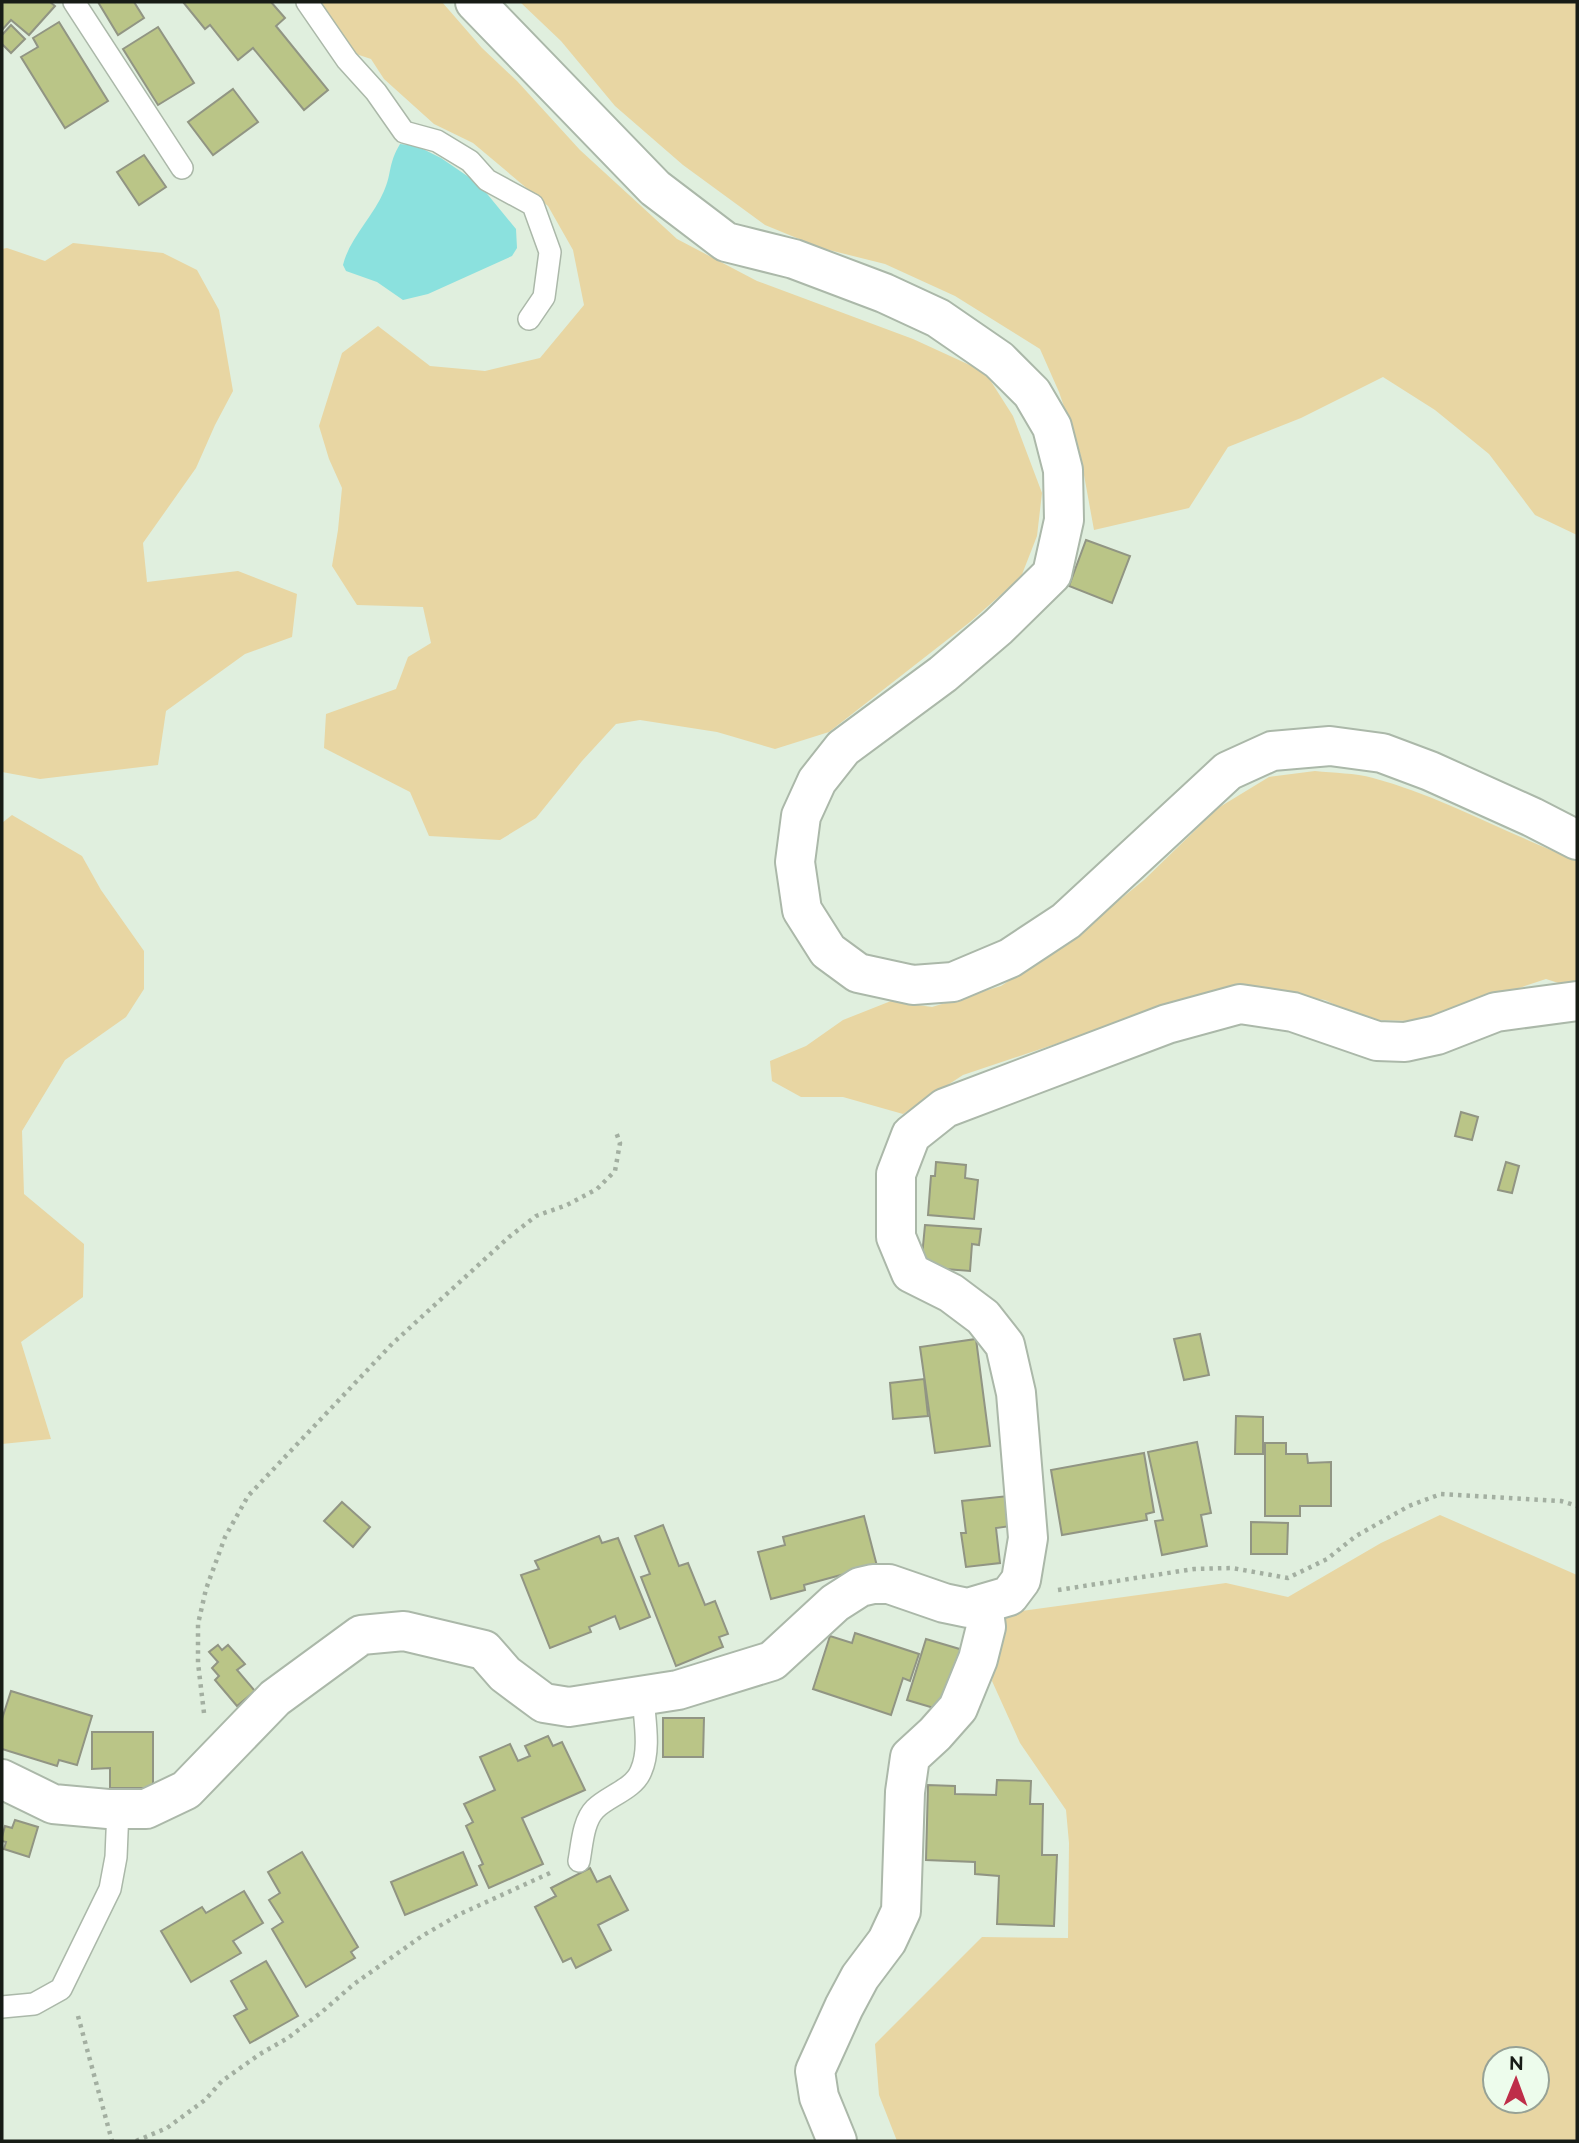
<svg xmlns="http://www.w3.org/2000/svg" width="1579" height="2143" font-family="Raleway,sans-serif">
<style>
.green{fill:#e8d6a3;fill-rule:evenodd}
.water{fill:#8be1de}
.building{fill:#bac587;stroke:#919583;stroke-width:2}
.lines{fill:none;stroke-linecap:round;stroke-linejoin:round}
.lane-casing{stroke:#abb8a9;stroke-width:24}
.street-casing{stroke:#abb8a9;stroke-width:42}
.path{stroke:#a3afa1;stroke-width:4.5;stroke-dasharray:3.5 5;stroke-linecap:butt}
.lane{stroke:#fff;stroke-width:21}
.street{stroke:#fff;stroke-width:38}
</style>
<rect width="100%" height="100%" fill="#e0efde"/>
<g class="green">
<polygon points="321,2 442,2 482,48 517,81 580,150 677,239 757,281 913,339 985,372 1013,416 1042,493 1037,536 1021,577 970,622 829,732 775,749 717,732 640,720 616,724 582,761 536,818 500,840 429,836 410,792 324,748 326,714 396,689 408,657 431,643 423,607 357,605 332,566 338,530 342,488 329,459 319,426 342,353 378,326 430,366 485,371 540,358 584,305 573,250 548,206 473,143 434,124 384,79 371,59 356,54 325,12"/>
<polygon points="520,2 1577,2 1577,535 1535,515 1489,454 1435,410 1383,377 1301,418 1228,447 1189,508 1094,530 1080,453 1059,392 1040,349 955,296 885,264 821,248 765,225 683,165 615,106 561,41"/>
<polygon points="73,243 163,253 197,270 219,310 233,391 215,425 196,468 143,543 147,582 238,571 297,594 292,637 245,654 166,711 158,765 40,779 2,772 2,249 7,248 45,261"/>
<path d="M1315 771C1334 773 1355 773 1373 778 1444 797 1508 835 1577 860V989L1546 979 1420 1021 1367 1020 1325 1000 1261 991 1208 993 963 1075 903 1114 843 1097H801L772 1081 770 1061 806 1046 843 1020 891 1001 932 1007 1001 986 1069 941 1144 880 1218 808 1269 777Z"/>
<polygon points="12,815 82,856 101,890 144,951 144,989 126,1017 65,1060 22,1131 24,1194 84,1244 83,1297 21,1342 51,1439 2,1444 2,823"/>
<path d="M1440 1515 1577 1575V2141H897L879 2095 875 2044 982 1937 1068 1938 1069 1843 1066 1810 1020 1743 992 1681 1007 1613 1226 1583 1288 1597 1381 1543ZM1495 2059H1537V2101H1495Z"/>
</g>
<path class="water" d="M400 144 417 146 441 158 479 184 516 229 517 248 512 256 428 294 403 300 377 282 346 271 343 265C349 239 373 217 384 191 392 173 388 164 400 144Z"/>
<g class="building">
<polygon points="2,2 50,2 55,6 29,35 11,20 2,30"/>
<polygon points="98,2 134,2 144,18 118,35"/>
<polygon points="183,2 271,2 285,18 276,26 328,90 304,110 253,48 238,60 210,25 205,29"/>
<polygon points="59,22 108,101 65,128 21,57 38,47 33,38"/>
<polygon points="11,25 25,39 11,53 2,44 2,35"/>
<polygon points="158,27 194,83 158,105 123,49"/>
<polygon points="233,89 258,122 213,155 188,122"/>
<polygon points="144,155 166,187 139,205 117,172"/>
<polygon points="1086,540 1130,556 1112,603 1069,586"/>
<polygon points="1461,1112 1478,1117 1472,1140 1455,1136"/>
<polygon points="936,1162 966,1165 965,1178 978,1180 974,1219 928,1215 931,1176 935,1176"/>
<polygon points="1506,1162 1519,1166 1512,1193 1498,1190"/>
<polygon points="925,1225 981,1229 979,1245 972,1244 970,1271 921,1267"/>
<polygon points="1200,1334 1209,1375 1184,1380 1174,1339"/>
<polygon points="976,1339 990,1446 935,1453 920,1347"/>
<polygon points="924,1379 928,1416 893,1419 890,1383"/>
<polygon points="1236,1416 1263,1417 1263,1454 1235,1454"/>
<polygon points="1197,1442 1211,1513 1201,1515 1207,1546 1162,1555 1155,1521 1163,1520 1148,1452"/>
<polygon points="1265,1443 1286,1443 1286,1454 1307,1454 1308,1463 1331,1462 1331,1506 1300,1506 1300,1516 1265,1516"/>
<polygon points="1144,1453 1154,1512 1146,1514 1147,1520 1062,1535 1051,1470"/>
<polygon points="1008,1496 1011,1526 996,1528 1000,1563 966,1567 961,1533 966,1533 962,1501"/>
<polygon points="342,1502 370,1527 353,1547 324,1521"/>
<polygon points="864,1516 878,1570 863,1569 804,1585 805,1590 771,1599 758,1552 785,1545 783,1537"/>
<polygon points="1251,1522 1288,1523 1287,1554 1251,1554"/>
<polygon points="663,1525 679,1566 688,1563 705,1605 715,1601 728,1634 719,1637 723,1647 676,1666 641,1577 650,1574 635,1536"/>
<polygon points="599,1536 602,1543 618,1538 650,1617 620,1629 615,1616 589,1627 591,1632 550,1648 521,1575 539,1569 535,1561"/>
<polygon points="855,1633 919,1654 910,1681 903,1678 891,1715 813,1689 830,1636 852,1643"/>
<polygon points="926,1639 963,1650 944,1711 907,1700"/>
<polygon points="218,1645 222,1650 228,1645 245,1664 237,1670 255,1691 237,1706 215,1680 219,1676 212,1668 218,1662 209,1652"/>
<polygon points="11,1691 92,1716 77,1765 59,1760 57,1766 2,1749 2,1719"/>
<polygon points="663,1718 704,1718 703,1757 663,1757"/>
<polygon points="92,1732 153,1732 153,1788 110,1788 110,1768 92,1769"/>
<polygon points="548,1736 553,1746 562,1742 585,1790 522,1818 543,1864 489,1888 479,1866 483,1864 466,1826 473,1822 464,1804 495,1790 480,1757 510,1744 518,1761 530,1756 525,1746"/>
<polygon points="997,1780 1031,1781 1030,1804 1043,1804 1042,1855 1057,1855 1054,1926 997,1924 999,1876 975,1874 975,1862 926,1860 928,1785 955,1786 955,1794 996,1795"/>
<polygon points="15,1820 38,1827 29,1857 4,1849 6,1842 2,1841 2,1837 5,1826 12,1828"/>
<polygon points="302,1852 358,1947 351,1952 355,1958 306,1987 272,1929 283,1922 269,1900 280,1893 268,1872"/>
<polygon points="463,1852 477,1885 405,1915 391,1882"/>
<polygon points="590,1868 597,1882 610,1876 628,1910 598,1925 611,1950 576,1968 571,1958 563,1962 535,1907 556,1896 551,1888"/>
<polygon points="244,1891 263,1923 233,1941 241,1953 191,1982 161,1931 202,1907 206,1913"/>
<polygon points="266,1961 298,2016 250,2043 234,2016 247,2009 231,1981"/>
</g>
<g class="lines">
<g class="lane-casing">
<g id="lane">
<polyline points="74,2 182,168"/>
<polyline points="307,2 347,60 376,92 404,132 437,141 470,161 487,180 533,205 550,252 544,297 529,319"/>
<path d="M579 1861C582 1845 583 1821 595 1809 608 1796 634 1789 641 1771 651 1749 644 1718 643 1695"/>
<polyline points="2,2007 34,2004 61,1989 110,1889 116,1857 118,1809"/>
</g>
</g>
<g class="street-casing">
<g id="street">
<polyline points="475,2 655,188 726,242 794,259 884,293 938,318 999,360 1032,393 1052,427 1063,470 1064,520 1052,574 998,627 943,674 843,748 817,781 801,816 795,862 802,910 828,951 858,973 913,985 953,982 1010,958 1066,921 1228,771 1272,751 1330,746 1382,753 1430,771 1532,817 1577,840"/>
<polyline points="2,1779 53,1804 108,1809 146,1809 186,1790 275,1698 361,1635 404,1631 484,1650 505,1674 544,1703 569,1707 678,1690 772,1661 835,1603 860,1587 873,1584 889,1584 944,1603 968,1608 1009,1596 1021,1580 1028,1538 1016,1393 1005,1345 983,1317 951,1293 911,1273 896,1237 896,1174 911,1135 945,1108 1167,1024 1240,1004 1293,1012 1377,1041 1405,1042 1437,1035 1496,1012 1577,1001"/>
<polyline points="837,2141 819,2097 815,2071 844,2007 860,1977 887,1941 901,1911 905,1792 910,1757 935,1734 958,1708 978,1659 986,1627 983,1604"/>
</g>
</g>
<g class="path">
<polyline points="1058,1590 1194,1569 1232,1568 1288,1578 1327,1559 1356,1536 1409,1506 1441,1494 1561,1501 1577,1506"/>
<polyline points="204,1713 198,1663 198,1624 206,1589 225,1537 248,1496 392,1344 509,1237 536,1216 567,1205 597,1189 615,1171 620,1143 616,1132"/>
<polyline points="78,2016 112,2141"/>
<polyline points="136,2141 167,2128 205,2100 222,2081 260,2054 288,2038 323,2011 354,1984 422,1936 460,1914 550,1873"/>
</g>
<use href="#lane" class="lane"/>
<use href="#street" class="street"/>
</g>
<rect width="1579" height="2143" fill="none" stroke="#171c16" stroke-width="7"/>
<g transform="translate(1516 2080) rotate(1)"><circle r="33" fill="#edfcec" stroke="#97a296" stroke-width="2"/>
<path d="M0-5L12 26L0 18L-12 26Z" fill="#be2e49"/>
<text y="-10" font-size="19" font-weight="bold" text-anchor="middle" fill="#171c16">N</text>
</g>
</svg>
